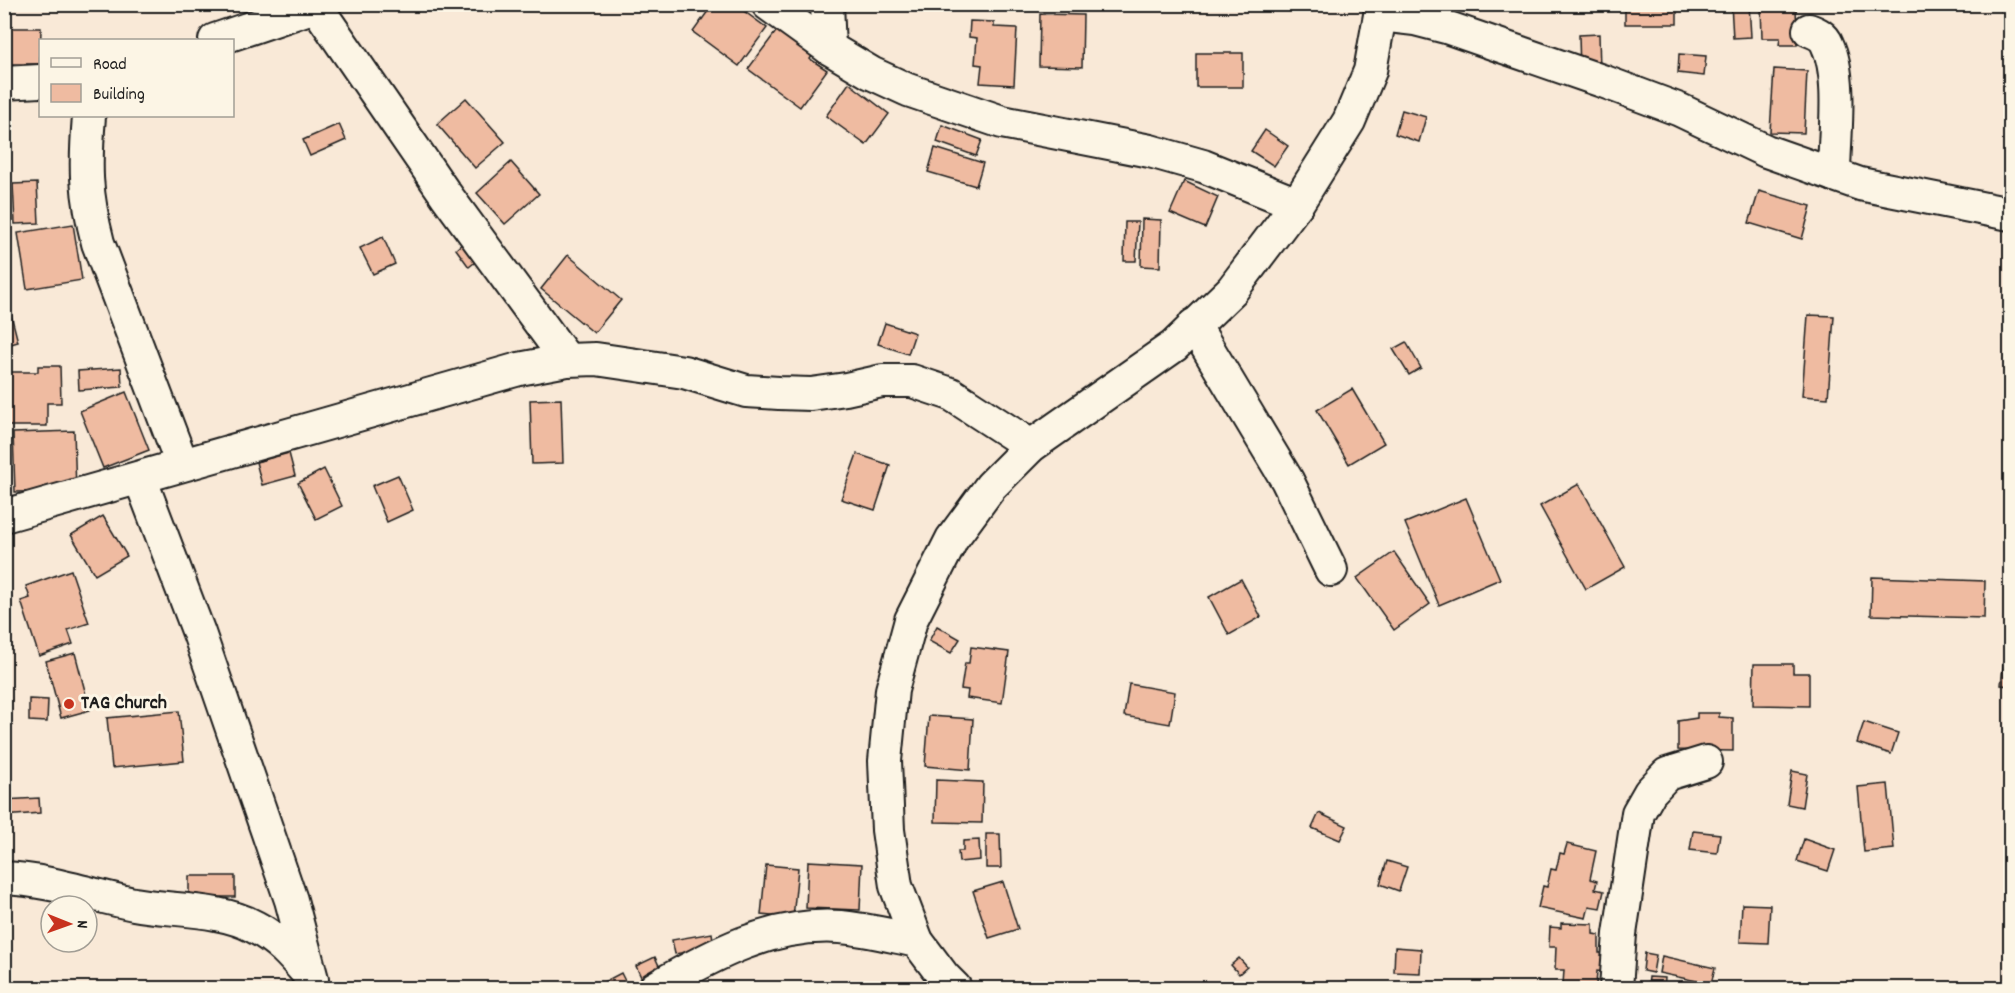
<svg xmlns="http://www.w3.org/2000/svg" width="2015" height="993" font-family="Dekko,sans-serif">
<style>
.building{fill:#efbba1;stroke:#1c1c1c;stroke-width:1.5}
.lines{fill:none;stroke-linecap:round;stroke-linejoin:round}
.minor-casing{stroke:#1c1c1c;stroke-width:36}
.minor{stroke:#fcf5e5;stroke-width:32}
.poi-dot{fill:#c8321e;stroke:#fcf5e5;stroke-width:2}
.labels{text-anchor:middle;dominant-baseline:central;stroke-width:6;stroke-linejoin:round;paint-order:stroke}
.poi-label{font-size:20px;font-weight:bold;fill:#1c1c1c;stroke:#fcf5e5;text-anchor:start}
</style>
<rect width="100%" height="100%" fill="#f9e9d7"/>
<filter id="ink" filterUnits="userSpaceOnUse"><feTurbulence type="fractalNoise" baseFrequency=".0167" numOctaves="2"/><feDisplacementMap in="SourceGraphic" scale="12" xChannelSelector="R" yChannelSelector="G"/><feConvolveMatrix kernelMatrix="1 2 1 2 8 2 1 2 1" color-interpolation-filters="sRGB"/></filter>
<g filter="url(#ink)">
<g class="building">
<polygon points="713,4 734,4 767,28 739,66 693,32"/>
<polygon points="969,4 1003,4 1003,10 969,9"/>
<rect x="1625" y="4" width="52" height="20"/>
<polygon points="1731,4 1749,4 1751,37 1733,38"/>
<polygon points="1761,4 1796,4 1797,45 1779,45 1780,38 1762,38"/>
<polygon points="1998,4 2010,4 2010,13 2005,17"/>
<polygon points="1040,14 1083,15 1082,67 1039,66"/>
<polygon points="970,21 994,22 994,27 1017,28 1014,85 980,83 982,65 975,64 977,38 969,37"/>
<polygon points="4,28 41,28 40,64 4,64"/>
<polygon points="778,29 817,49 810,59 827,70 800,107 748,69"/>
<polygon points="1599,34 1600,71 1580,72 1579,35"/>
<rect x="1196" y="53" width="47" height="34"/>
<polygon points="1679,54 1706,56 1704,76 1678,73"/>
<polygon points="1774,69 1807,71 1804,133 1770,132"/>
<polygon points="849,83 889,114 866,145 826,116"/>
<polygon points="466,98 505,142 475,168 437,124"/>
<polygon points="1402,110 1426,117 1419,142 1395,134"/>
<polygon points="339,124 346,140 310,156 303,140"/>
<polygon points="942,125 982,140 976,156 937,142"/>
<polygon points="1265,130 1288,146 1274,166 1251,151"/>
<polygon points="935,148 983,163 976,186 928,172"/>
<polygon points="511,162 539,194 505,224 477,193"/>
<polygon points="1184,181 1218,197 1205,228 1170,213"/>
<polygon points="37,183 39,223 15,224 13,184"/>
<polygon points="1759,191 1811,206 1802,239 1749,223"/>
<polygon points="1142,219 1161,220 1160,267 1141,266"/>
<polygon points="1125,222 1138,222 1136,261 1124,261"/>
<polygon points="73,224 82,280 27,289 18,233"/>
<polygon points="383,237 395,264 373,274 360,248"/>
<polygon points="465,241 479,259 469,267 456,249"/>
<polygon points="568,255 621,300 594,333 541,289"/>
<polygon points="6,295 18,342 4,346 4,296"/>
<polygon points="1808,315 1834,316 1828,398 1802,396"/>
<polygon points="885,323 915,333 908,354 878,344"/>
<polygon points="1406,342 1421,368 1409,375 1393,349"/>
<polygon points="38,366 60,366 61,403 47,403 47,426 4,426 4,372 38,372"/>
<polygon points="121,368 122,387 79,390 78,371"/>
<polygon points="1352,389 1384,443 1349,464 1317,410"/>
<polygon points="126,392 149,450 103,468 80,411"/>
<polygon points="561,399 563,463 532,464 530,400"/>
<polygon points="74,431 76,491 15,492 13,433"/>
<polygon points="289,453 295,476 262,485 256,462"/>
<polygon points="857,454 890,465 875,510 841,499"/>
<polygon points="324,469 342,506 316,519 298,483"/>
<polygon points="398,475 413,510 387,522 372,486"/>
<polygon points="1579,484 1625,567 1586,589 1540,506"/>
<polygon points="1466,498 1500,579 1439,605 1405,523"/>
<polygon points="103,516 127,556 95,575 71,535"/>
<polygon points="1394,552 1430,604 1394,630 1357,578"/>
<polygon points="71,570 89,623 68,630 73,644 39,656 21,601 30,598 26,586"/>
<polygon points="1872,577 1985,581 1984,618 1871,615"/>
<polygon points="1241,579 1261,617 1229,635 1209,597"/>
<polygon points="937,626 960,639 951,653 929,641"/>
<polygon points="971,647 1009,652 1002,703 967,698 968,690 961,689 965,663 969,663"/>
<polygon points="75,653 90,710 61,718 46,661"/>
<polygon points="2004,658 2010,658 2010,686 2001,685"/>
<polygon points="1754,664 1793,664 1793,673 1809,673 1809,706 1753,705"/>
<polygon points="1129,684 1175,692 1170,724 1124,716"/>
<polygon points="29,699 48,700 47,722 29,721"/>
<polygon points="179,711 184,761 112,768 107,718"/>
<polygon points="1697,713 1719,713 1719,717 1733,718 1733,751 1678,750 1678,721 1697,718"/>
<polygon points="929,716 973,719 970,770 925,766"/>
<polygon points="1864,722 1898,733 1891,754 1857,743"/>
<polygon points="1792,771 1807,774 1802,807 1787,804"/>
<polygon points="936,780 983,782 982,823 935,822"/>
<polygon points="1888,784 1894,849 1864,852 1858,787"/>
<polygon points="39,798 40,813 4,816 4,800"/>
<polygon points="1319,813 1347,826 1340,840 1312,828"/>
<polygon points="1693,831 1720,834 1717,853 1690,850"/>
<polygon points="986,834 1000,834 1001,868 986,868"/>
<polygon points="1804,839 1835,850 1828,871 1797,861"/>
<polygon points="979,840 980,860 959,862 958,851 963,851 963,841"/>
<polygon points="1567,844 1596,851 1590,879 1597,881 1595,889 1604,891 1600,908 1589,906 1586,918 1538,908 1543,886 1547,887 1551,869 1556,870 1560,853 1564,854"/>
<polygon points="808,861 862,864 860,910 806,908"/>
<polygon points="1387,861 1407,867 1399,891 1380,884"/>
<polygon points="766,865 798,868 793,918 761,915"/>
<rect x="189" y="876" width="46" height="21"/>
<polygon points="1003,882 1018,929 989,938 973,891"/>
<polygon points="1742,904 1770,905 1768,943 1740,942"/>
<polygon points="1561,923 1593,924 1593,934 1599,935 1599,953 1605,953 1605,972 1597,971 1596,985 1563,985 1564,970 1555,970 1556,947 1549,947 1550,927 1561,928"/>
<polygon points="712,933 714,947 675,954 672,940"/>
<polygon points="1395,947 1421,949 1420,973 1394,972"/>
<polygon points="1645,953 1656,955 1653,973 1643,971"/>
<polygon points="1662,956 1715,968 1711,984 1659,973"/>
<polygon points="655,957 660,968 641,977 636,966"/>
<polygon points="1239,958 1247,967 1239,974 1231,965"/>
<polygon points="621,973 628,987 600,988 598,985"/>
<polygon points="1649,977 1665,978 1664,988 1639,988 1640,986 1648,987"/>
</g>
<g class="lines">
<g class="minor-casing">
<g id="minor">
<polyline points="768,4 829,48 871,73 908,90 1002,122 1150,151 1203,166 1297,204"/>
<polyline points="827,4 829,48"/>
<polyline points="316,6 446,195 567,360"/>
<polyline points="1381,15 1415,19 1446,27 1605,82 1680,110 1766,151 1860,184 2010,214"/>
<path d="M1809 30C1817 33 1824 36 1827 44 1843 77 1834 138 1834 175"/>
<polyline points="215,40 321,4"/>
<polyline points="4,83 40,81"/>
<path d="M89 116C85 166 85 193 98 243L182 464"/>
<polyline points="1194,325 1287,480 1331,570"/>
<polyline points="140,478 199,633 291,900 312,979"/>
<polyline points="4,516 519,369 567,360 596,359 684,372 746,391 779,393 811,394 846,389 882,381 912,381 951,394 1031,446"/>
<path d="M4 878C49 880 91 895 134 904 172 911 221 908 255 927 278 939 292 955 309 975"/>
<path d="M655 988C712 955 772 922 840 927 866 929 892 936 917 941"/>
<polyline points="955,988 944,977 917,941 896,886 888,830 885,761 892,690 911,620 952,539 991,486 1031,446 1174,346 1232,290 1297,204 1349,121 1370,71 1382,4"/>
<polyline points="1616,988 1620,934 1638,813 1650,792 1667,774 1706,762"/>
</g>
</g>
<use href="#minor" class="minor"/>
</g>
</g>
<circle class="poi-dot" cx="69" cy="704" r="6"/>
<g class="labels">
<g class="poi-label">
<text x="81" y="704">TAG Church</text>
</g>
</g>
<rect width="2015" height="993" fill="none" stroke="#fcf5e5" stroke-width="24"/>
<rect x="12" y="12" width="1991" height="969" fill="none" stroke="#1c1c1c" stroke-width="2" filter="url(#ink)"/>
<rect x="39" y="39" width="195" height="78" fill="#fcf5e5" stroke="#a29e95" stroke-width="1.5"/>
<rect x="51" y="58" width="30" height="9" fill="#fcf5e5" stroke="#a29e95" stroke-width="1.5"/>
<text x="93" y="69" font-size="18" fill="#1c1c1c">Road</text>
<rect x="51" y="84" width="30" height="18" fill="#efbba1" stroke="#a29e95" stroke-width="1.5"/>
<text x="93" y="99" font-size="18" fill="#1c1c1c">Building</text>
<g transform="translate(69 924) rotate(91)"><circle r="28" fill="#fcf5e5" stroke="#a29e95" stroke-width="1.5"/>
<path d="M0-4.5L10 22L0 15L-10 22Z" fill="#c8321e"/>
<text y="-9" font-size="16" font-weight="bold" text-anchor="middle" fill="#1c1c1c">N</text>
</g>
</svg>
